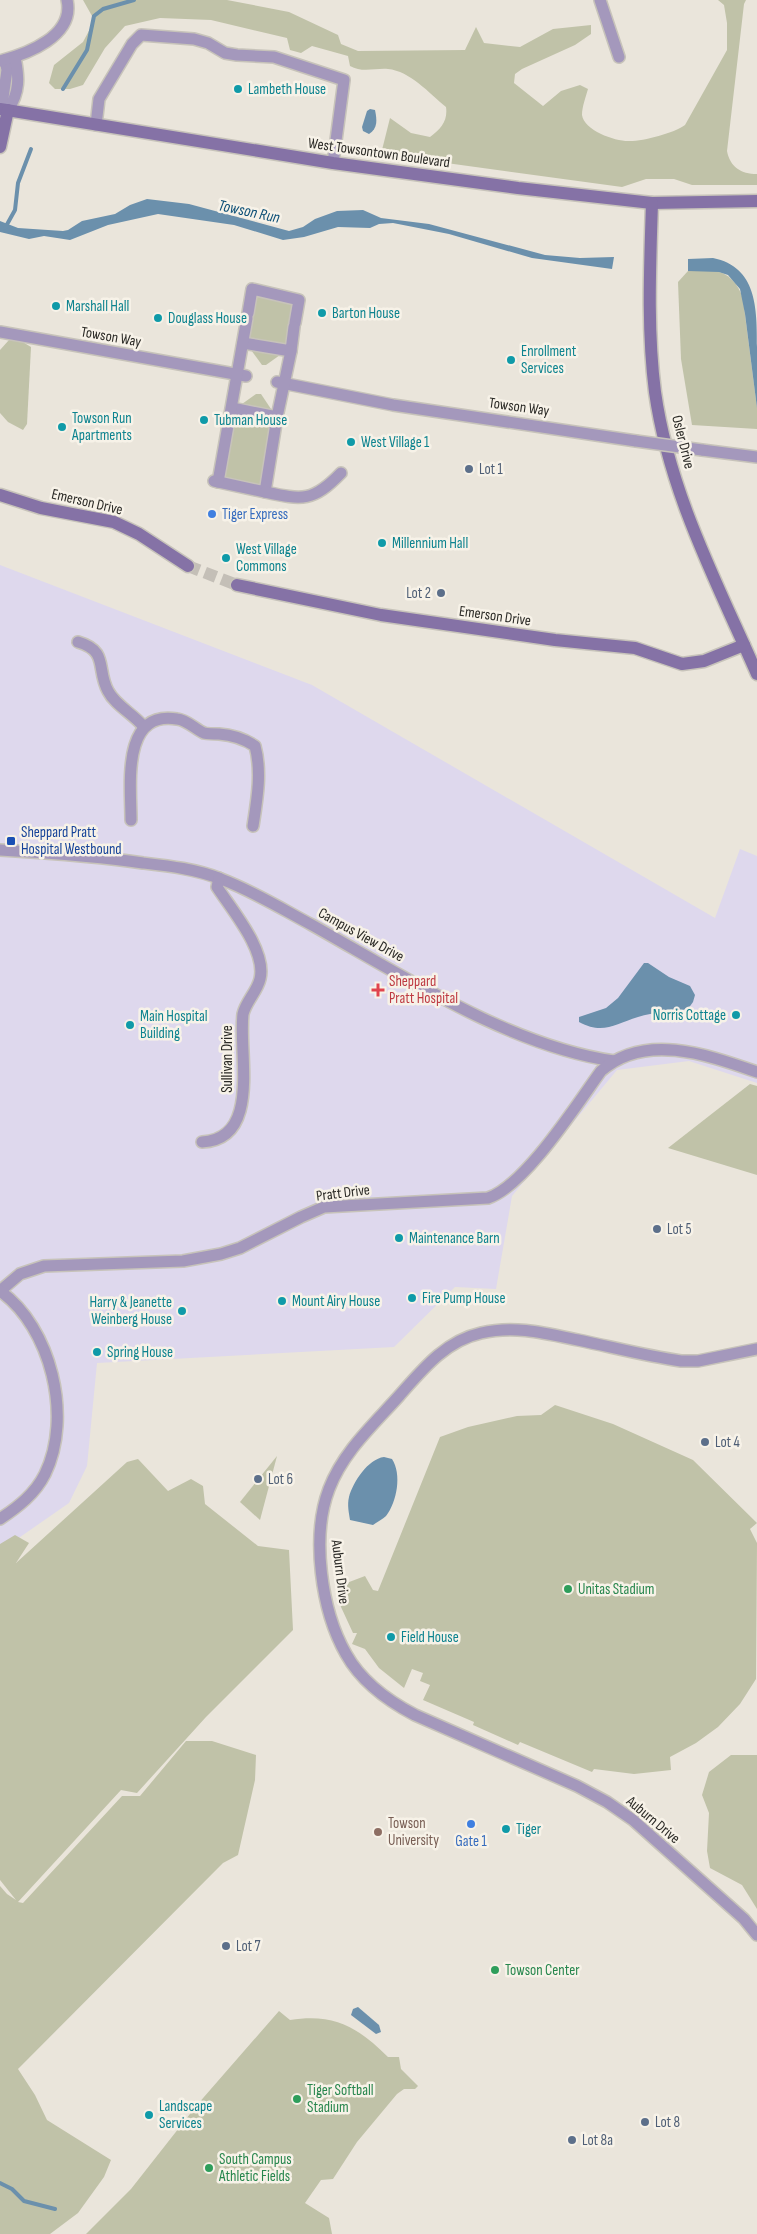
<svg xmlns="http://www.w3.org/2000/svg" width="757" height="2234" font-family="'Sofia Sans Condensed',sans-serif">
<style>
.medical{fill:#ded8ed}
.green{fill:#c0c2a8}
.water{fill:#6b90ac}
.lines{fill:none;stroke-linecap:round;stroke-linejoin:round}
.stream{stroke:#6b90ac;stroke-width:4}
.secondary-tunnel{stroke:#c4bfb7;stroke-width:12;stroke-dasharray:12 6;stroke-linecap:butt}
.street-casing{stroke:#c7c3ba;stroke-width:14}
.secondary-casing{stroke:#c7c3ba;stroke-width:15}
.street{stroke:#a498bc;stroke-width:11}
.secondary{stroke:#8572a6;stroke-width:12}
.street-bridge-casing{stroke:#c7c3ba;stroke-width:14;stroke-linecap:butt}
.street-bridge{stroke:#a498bc;stroke-width:11}
.culture-dot{fill:#0f9aa8;stroke:#f7f2e8;stroke-width:2}
.service-dot{fill:#5c6f8a;stroke:#f7f2e8;stroke-width:2}
.shop-dot{fill:#3f7fe0;stroke:#f7f2e8;stroke-width:2}
.transit-dot{fill:#1a4fb4;stroke:#f7f2e8;stroke-width:2}
.health-dot{fill:#e0444e;stroke:#f7f2e8;stroke-width:2}
.leisure-dot{fill:#2e9e5b;stroke:#f7f2e8;stroke-width:2}
.education-dot{fill:#8d6e63;stroke:#f7f2e8;stroke-width:2}
.labels{text-anchor:middle;dominant-baseline:central;stroke-width:5;stroke-linejoin:round;paint-order:stroke}
.culture-label{font-size:15px;fill:#0d838f;stroke:#f7f2e8;text-anchor:start}
.street-label{font-size:15px;fill:#2a2925;stroke:#f7f2e8}
.service-label{font-size:15px;fill:#4e5e75;stroke:#f7f2e8;text-anchor:start}
.shop-label{font-size:15px;fill:#366cbe;stroke:#f7f2e8;text-anchor:start}
.transit-label{font-size:15px;fill:#164399;stroke:#f7f2e8;text-anchor:start}
.health-label{font-size:15px;fill:#be3a42;stroke:#f7f2e8;text-anchor:start}
.leisure-label{font-size:15px;fill:#27864d;stroke:#f7f2e8;text-anchor:start}
.education-label{font-size:15px;fill:#785e54;stroke:#f7f2e8;text-anchor:start}
.water-label{font-size:16px;font-style:italic;fill:#0e5077;stroke:#f7f2e8}
</style>
<rect width="100%" height="100%" fill="#eae5db"/>
<polygon class="medical" points="0,565 312,685 715,918 740,849 757,856 757,1083 689,1061 617,1070 512,1196 496,1289 455,1287 394,1347 97,1363 87,1466 69,1503 0,1551"/>
<g class="green">
<path d="M83 0H227L289 12 338 35 341 44 358 51 465 50 476 27 484 43 520 47 553 29 591 25V34L575 45 522 69 515 74 514 83 543 106 561 91 580 85 588 89C586 96 582 107 582 115 584 131 617 142 630 141 644 141 674 133 685 125L727 50V23L724 5 718 0H746L744 4 727 151C730 167 741 174 757 174V185H692L674 179H646L622 187 381 154 390 118 411 133 430 137C441 129 448 121 446 107 429 93 410 71 388 69 375 68 362 73 350 66L348 56 312 46 301 53 290 50 287 38 211 20 160 18 125 26 105 48 83 85 70 89H55L49 83 54 65 83 42 92 25V16Z"/>
<path d="M712 270C729 273 738 283 743 299L757 408V429L692 425 681 359 678 282 688 271Z"/>
<polygon points="255,293 296,300 287,347 246,340"/>
<polygon points="9,340 21,341 31,347 27,424 23,430 8,422 0,413 0,350"/>
<polygon points="251,350 280,355 266,365 262,365"/>
<polygon points="256,394 261,394 271,409 268,412 242,404"/>
<polygon points="234,410 277,418 264,487 221,479"/>
<polygon points="750,1084 757,1086 757,1175 668,1148"/>
<polygon points="555,1405 613,1424 693,1460 757,1523 750,1529 757,1543 756,1679 740,1704 718,1727 696,1743 670,1757 671,1770 634,1774 594,1769 592,1772 520,1742 518,1745 473,1725 474,1722 423,1700 430,1685 420,1681 423,1673 412,1669 404,1688 379,1668 365,1649 352,1644 357,1633 353,1633 341,1607 336,1587 365,1576 373,1590 378,1591 440,1437 468,1427 517,1416 541,1415"/>
<polygon points="277,1456 260,1520 240,1502"/>
<polygon points="138,1459 168,1491 191,1479 203,1486 205,1504 258,1546 289,1550 293,1630 206,1717 137,1793 121,1790 18,1902 23,1903 122,1796 140,1796 186,1741 212,1741 256,1755 255,1780 238,1855 223,1863 18,2069 35,2095 47,2120 111,2160 104,2177 78,2213 50,2234 0,2234 0,1886 7,1894 16,1900 0,1880 0,1544 15,1535 29,1543 16,1563 127,1462"/>
<polygon points="731,1755 757,1755 757,1909 742,1885 710,1868 707,1851 709,1813 702,1795 709,1772"/>
<path d="M279 2011 290 2020C334 2013 358 2027 388 2057H399L401 2069 418 2086 415 2089H404L397 2094 357 2142 333 2179 321 2180 305 2203 329 2218 332 2234H86L131 2189 197 2105Z"/>
</g>
<g class="water">
<path d="M370 109 375 110C377 120 378 128 369 134L363 131 362 127 367 111Z"/>
<polygon points="147,199 189,204 289,231 303,227 315,219 337,211 363,210 381,218 429,224 545,255 580,258 614,257 612,269 532,258 449,234 393,223 379,224 370,228 338,227 304,237 283,240 234,225 158,214 108,225 70,240 44,236 29,239 0,232 0,221 18,228 63,231 68,230 82,221 115,214 130,205"/>
<path d="M713 258C757 267 757 308 757 347 757 367 757 388 757 408L745 314 740 289 728 275 719 272 688 271V259Z"/>
<path d="M644 963H648L669 977 690 986 695 995 693 1002 688 1009C671 1012 654 1012 638 1017 615 1024 603 1035 579 1022V1017L606 1008 618 998Z"/>
<path d="M384 1457 392 1459C402 1474 397 1502 386 1516 383 1519 377 1522 373 1525L350 1520C349 1513 347 1505 349 1497 353 1482 368 1459 384 1457Z"/>
<polygon points="358,2007 379,2025 381,2032 376,2034 351,2015 353,2009"/>
</g>
<g class="lines">
<g class="stream">
<polyline points="63,89 87,50 94,16 103,9 134,0"/>
<polyline points="5,228 15,210 18,183 31,149"/>
<polyline points="0,2183 12,2189 24,2201 55,2209"/>
</g>
<polyline class="secondary-tunnel" points="188,566 237,585"/>
<g class="street-casing">
<g id="street">
<polyline points="600,0 619,57"/>
<polyline points="5,60 7,70 3,98 8,110"/>
<path d="M0 61C27 54 75 36 67 0"/>
<path d="M8 110C20 92 19 77 15 57"/>
<polyline points="96,125 99,99 132,44 141,35 194,39 208,43 225,53 237,55 274,57 344,80 333,163"/>
<polyline points="248,313 252,289 299,300 295,323"/>
<polyline points="0,332 246,376"/>
<polyline points="243,343 291,351 294,327"/>
<polyline points="277,382 393,405 636,441"/>
<polyline points="277,417 291,351"/>
<polyline points="702,450 757,457"/>
<polyline points="214,481 265,492 277,417 232,408"/>
<polyline points="218,482 247,318"/>
<path d="M265 492C303 500 313 502 341 473"/>
<path d="M78 642C109 651 96 669 108 691 115 705 133 714 143 726"/>
<path d="M131 820C131 785 121 710 177 719 187 720 195 729 204 733 209 734 214 734 219 734 233 735 243 738 255 746 262 772 257 800 253 826"/>
<path d="M0 850C48 853 96 856 143 863 169 866 196 869 221 879 253 891 282 909 312 925 403 976 510 1046 614 1061"/>
<path d="M202 1142C262 1139 238 1053 243 1014 246 1001 257 992 260 979 267 951 232 910 217 887L219 878"/>
<path d="M0 1291 20 1274 44 1266 183 1261 221 1254 240 1248 301 1217 324 1207 488 1198C525 1186 577 1104 601 1071 645 1032 708 1055 757 1072"/>
<path d="M0 1291C51 1327 73 1417 45 1474 35 1494 18 1507 0 1519"/>
<path d="M757 1349 698 1361H681C646 1356 612 1347 578 1340 545 1333 514 1325 481 1333 445 1341 422 1370 399 1396 373 1425 343 1452 329 1489 311 1536 321 1610 346 1654 361 1681 388 1701 415 1715L577 1786 607 1802 633 1820 744 1919 757 1935"/>
</g>
</g>
<g class="secondary-casing">
<g id="secondary">
<polyline points="0,109 333,163 518,188 652,203 757,201"/>
<polyline points="0,147 8,110"/>
<path d="M652 203C650 266 647 330 655 392 669 492 717 583 757 674"/>
<polyline points="0,495 41,508 114,522 139,534 188,566"/>
<polyline points="237,585 381,615 555,640 635,648 682,664 704,661 744,645"/>
</g>
</g>
<use href="#street" class="street"/>
<use href="#secondary" class="secondary"/>
<g class="street-bridge-casing">
<polyline id="street-bridge" points="636,441 702,450"/>
</g>
<use href="#street-bridge" class="street-bridge"/>
</g>
<g class="culture-dot">
<circle cx="238" cy="89" r="5"/>
<circle cx="56" cy="306" r="5"/>
<circle cx="322" cy="313" r="5"/>
<circle cx="158" cy="318" r="5"/>
<circle cx="511" cy="360" r="5"/>
<circle cx="204" cy="420" r="5"/>
<circle cx="62" cy="427" r="5"/>
<circle cx="351" cy="442" r="5"/>
<circle cx="382" cy="543" r="5"/>
<circle cx="226" cy="558" r="5"/>
<circle cx="736" cy="1015" r="5"/>
<circle cx="130" cy="1025" r="5"/>
<circle cx="399" cy="1238" r="5"/>
<circle cx="412" cy="1298" r="5"/>
<circle cx="282" cy="1301" r="5"/>
<circle cx="182" cy="1311" r="5"/>
<circle cx="97" cy="1352" r="5"/>
<circle cx="391" cy="1637" r="5"/>
<circle cx="506" cy="1829" r="5"/>
<circle cx="149" cy="2115" r="5"/>
</g>
<g class="service-dot">
<circle cx="469" cy="469" r="5"/>
<circle cx="441" cy="593" r="5"/>
<circle cx="657" cy="1229" r="5"/>
<circle cx="705" cy="1442" r="5"/>
<circle cx="258" cy="1479" r="5"/>
<circle cx="226" cy="1946" r="5"/>
<circle cx="645" cy="2122" r="5"/>
<circle cx="572" cy="2140" r="5"/>
</g>
<g class="shop-dot">
<circle cx="212" cy="514" r="5"/>
<circle cx="471" cy="1824" r="5"/>
</g>
<rect class="transit-dot" x="6" y="836" width="10" height="10" rx="2.5"/>
<path class="health-dot" d="M375.5 982.5h5v5h5v5h-5v5h-5v-5h-5v-5h5z"/>
<g class="leisure-dot">
<circle cx="568" cy="1589" r="5"/>
<circle cx="495" cy="1970" r="5"/>
<circle cx="297" cy="2099" r="5"/>
<circle cx="209" cy="2168" r="5"/>
</g>
<circle class="education-dot" cx="378" cy="1832" r="5"/>
<g class="labels">
<g class="culture-label">
<text x="248" y="89">Lambeth House</text>
<text x="66" y="306">Marshall Hall</text>
<text x="332" y="313">Barton House</text>
<text x="168" y="318">Douglass House</text>
<text x="521" y="351">Enrollment<tspan x="521" dy="17">Services</tspan></text>
<text x="72" y="418">Towson Run<tspan x="72" dy="17">Apartments</tspan></text>
<text x="214" y="420">Tubman House</text>
<text x="361" y="442">West Village 1</text>
<text x="392" y="543">Millennium Hall</text>
<text x="236" y="549">West Village<tspan x="236" dy="17">Commons</tspan></text>
<text x="726" y="1015" text-anchor="end">Norris Cottage</text>
<text x="140" y="1016">Main Hospital<tspan x="140" dy="17">Building</tspan></text>
<text x="409" y="1238">Maintenance Barn</text>
<text x="422" y="1298">Fire Pump House</text>
<text x="292" y="1301">Mount Airy House</text>
<text x="172" y="1302" text-anchor="end">Harry &amp; Jeanette<tspan x="172" dy="17">Weinberg House</tspan></text>
<text x="107" y="1352">Spring House</text>
<text x="401" y="1637">Field House</text>
<text x="516" y="1829">Tiger</text>
<text x="159" y="2106">Landscape<tspan x="159" dy="17">Services</tspan></text>
</g>
<g class="street-label">
<text transform="translate(379 153) rotate(8)">West Towsontown Boulevard</text>
<text transform="translate(111 337) rotate(10)">Towson Way</text>
<text transform="translate(519 407) rotate(8)">Towson Way</text>
<text transform="translate(683 442) rotate(76)">Osler Drive</text>
<text transform="translate(87 502) rotate(13)">Emerson Drive</text>
<text transform="translate(495 616) rotate(8)">Emerson Drive</text>
<text transform="translate(361 935) rotate(29)">Campus View Drive</text>
<text transform="translate(227 1059) rotate(-90)">Sullivan Drive</text>
<text transform="translate(343 1193) rotate(-7)">Pratt Drive</text>
<text transform="translate(340 1572) rotate(83)">Auburn Drive</text>
<text transform="translate(653 1820) rotate(40)">Auburn Drive</text>
</g>
<g class="service-label">
<text x="479" y="469">Lot 1</text>
<text x="431" y="593" text-anchor="end">Lot 2</text>
<text x="667" y="1229">Lot 5</text>
<text x="715" y="1442">Lot 4</text>
<text x="268" y="1479">Lot 6</text>
<text x="236" y="1946">Lot 7</text>
<text x="655" y="2122">Lot 8</text>
<text x="582" y="2140">Lot 8a</text>
</g>
<g class="shop-label">
<text x="222" y="514">Tiger Express</text>
<text x="471" y="1841" text-anchor="middle">Gate 1</text>
</g>
<g class="transit-label">
<text x="21" y="832">Sheppard Pratt<tspan x="21" dy="17">Hospital Westbound</tspan></text>
</g>
<g class="health-label">
<text x="389" y="981">Sheppard<tspan x="389" dy="17">Pratt Hospital</tspan></text>
</g>
<g class="leisure-label">
<text x="578" y="1589">Unitas Stadium</text>
<text x="505" y="1970">Towson Center</text>
<text x="307" y="2090">Tiger Softball<tspan x="307" dy="17">Stadium</tspan></text>
<text x="219" y="2159">South Campus<tspan x="219" dy="17">Athletic Fields</tspan></text>
</g>
<g class="education-label">
<text x="388" y="1823">Towson<tspan x="388" dy="17">University</tspan></text>
</g>
<g class="water-label">
<text transform="translate(249 212) rotate(12)">Towson Run</text>
</g>
</g>
</svg>
